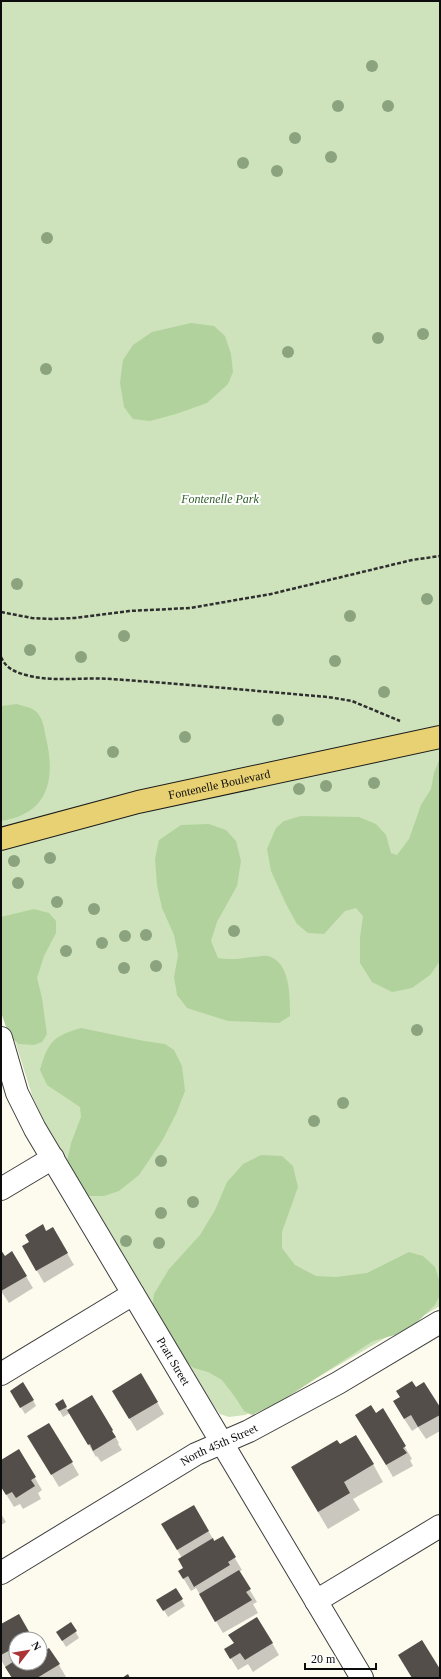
<svg xmlns="http://www.w3.org/2000/svg" width="441" height="1679" font-family="Georgia,serif">
<style>
.green{fill:#cee3bb}
.forest{fill:#b2d29d}
.shadow{fill:#0003}
.building{fill:#534e4a}
.lines{fill:none;stroke-linecap:round;stroke-linejoin:round}
.minor-casing{stroke:#3f3f3f;stroke-width:24}
.major-casing{stroke:#1d1d1d;stroke-width:24}
.path{stroke:#2e2e2e;stroke-width:2.5;stroke-dasharray:4 2;stroke-linecap:butt}
.minor{stroke:#fff;stroke-width:22}
.major{stroke:#e8d173;stroke-width:22}
.tree{fill:#8ba47f}
.labels{text-anchor:middle;dominant-baseline:central;stroke-width:4;stroke-linejoin:round;paint-order:stroke}
.park-label{font-size:12px;font-style:italic;fill:#2e5c25;stroke:#fff}
.street-label{font-size:12px;fill:#0c0c0c;stroke:#fff}
</style>
<rect width="100%" height="100%" fill="#fdfbee"/>
<polygon class="green" points="1,1 440,1 440,1306 272,1404 245,1415 229,1417 220,1414 214,1406 46,1125 32,1095 1,997"/>
<g class="forest">
<polygon points="191,323 214,326 225,336 231,354 233,372 228,384 207,403 176,414 150,421 133,419 124,407 120,383 123,360 133,345 152,332"/>
<path d="M17 704C22 706 30 707 34 710 43 716 44 728 46 738 56 780 48 814 1 821V706Z"/>
<polygon points="440,758 440,961 430,975 412,988 392,992 372,982 360,963 360,937 363,916 356,908 345,911 324,934 308,933 297,924 286,904 271,871 267,849 276,828 284,821 301,816 359,817 376,824 386,835 391,853 397,855 409,839 421,805 431,789 434,773"/>
<path d="M209 824 226 830 236 841 241 861 237 886 217 922 211 941 218 958C229 960 240 959 252 957 257 957 263 955 268 956 291 962 290 998 290 1016L279 1023 228 1021 187 1008 177 995 174 977 178 955 174 935 162 908 157 885 155 859 159 840 181 825Z"/>
<polygon points="34,909 49,913 56,921 56,933 44,956 37,978 42,998 47,1034 42,1042 34,1045 19,1044 9,1036 1,1012 1,917"/>
<path d="M81 1028 144 1041 165 1044 174 1050 182 1066 185 1091 176 1114 162 1141 139 1175 119 1191 104 1196H85L66 1166 71 1143 81 1117 80 1107 47 1085 40 1070C48 1042 53 1036 81 1028Z"/>
<polygon points="261,1155 282,1156 293,1166 298,1187 282,1232 282,1248 295,1265 316,1276 336,1277 367,1273 409,1252 423,1256 435,1267 440,1283 440,1295 435,1305 413,1326 395,1335 373,1341 280,1402 252,1415 244,1411 235,1397 222,1380 208,1372 194,1368 180,1358 152,1310 154,1294 169,1269 200,1235 215,1210 227,1182 243,1164"/>
</g>
<g class="shadow">
<polygon points="53,1229 74,1265 44,1283 23,1246"/>
<polygon points="1,1252 4,1257 12,1253 33,1288 9,1303 1,1291"/>
<polygon points="141,1375 164,1414 137,1431 113,1391"/>
<polygon points="11,1391 33,1400 36,1406 25,1414"/>
<polygon points="397,1392 440,1409 440,1431 426,1439 418,1427 412,1431 401,1414 401,1398"/>
<polygon points="92,1397 119,1443 118,1444 122,1450 101,1462 97,1456 96,1457 70,1413 63,1417 56,1404 62,1400 68,1411"/>
<polygon points="383,1410 412,1459 410,1460 413,1466 393,1477 357,1415 376,1414"/>
<polygon points="339,1446 373,1464 383,1482 353,1499 360,1510 328,1529 302,1485"/>
<polygon points="36,1449 72,1463 79,1475 59,1487"/>
<polygon points="19,1451 42,1490 38,1493 41,1499 23,1509 20,1504 14,1507 1,1486 1,1462"/>
<polygon points="193,1506 215,1542 222,1537 242,1570 239,1572 257,1602 253,1604 258,1613 223,1633 196,1588 191,1591 179,1571 184,1568 182,1558 162,1524"/>
<polygon points="1,1514 6,1522 1,1525"/>
<polygon points="176,1590 185,1606 168,1617 158,1600"/>
<polygon points="18,1615 32,1639 16,1639 16,1663 40,1663 40,1653 59,1665 66,1677 12,1678 1,1660 1,1625"/>
<polygon points="71,1624 79,1638 66,1647 61,1639"/>
<polygon points="272,1643 279,1655 253,1672 248,1664 238,1670 225,1649"/>
</g>
<g class="building">
<polygon points="43,1224 46,1231 53,1227 68,1253 36,1271 22,1246 29,1242 25,1235"/>
<polygon points="1,1250 5,1256 12,1251 27,1276 1,1291"/>
<polygon points="141,1373 158,1402 129,1419 112,1391"/>
<polygon points="412,1381 416,1387 424,1382 440,1407 440,1415 418,1427 411,1415 404,1419 393,1401 400,1397 396,1391"/>
<polygon points="23,1382 34,1400 20,1408 10,1391"/>
<polygon points="92,1395 113,1430 112,1431 116,1437 93,1451 90,1444 88,1445 67,1410"/>
<polygon points="63,1399 67,1407 59,1411 55,1404"/>
<polygon points="371,1405 376,1413 383,1408 406,1446 403,1448 407,1453 386,1465 355,1415"/>
<polygon points="49,1423 73,1462 51,1475 27,1436"/>
<polygon points="356,1435 374,1464 344,1482 350,1493 318,1512 291,1467 337,1440 340,1444"/>
<polygon points="19,1449 36,1477 31,1480 35,1486 16,1498 12,1492 6,1495 1,1487 1,1460"/>
<polygon points="194,1505 209,1531 177,1550 161,1524"/>
<polygon points="223,1536 236,1557 228,1562 230,1565 194,1587 188,1576 183,1579 178,1571 183,1568 178,1559 213,1538 214,1541"/>
<polygon points="239,1570 251,1589 246,1592 252,1600 215,1622 199,1594"/>
<polygon points="176,1588 183,1599 163,1611 156,1600"/>
<polygon points="19,1614 32,1637 29,1639 16,1639 16,1647 1,1655 1,1624"/>
<polygon points="257,1617 273,1643 245,1660 240,1653 230,1659 224,1649 234,1643 228,1635"/>
<polygon points="71,1622 77,1631 62,1641 56,1632"/>
<polygon points="422,1640 440,1669 440,1678 412,1678 398,1655"/>
<polygon points="49,1648 60,1664 37,1678 12,1678 5,1667 16,1660 16,1663 40,1663 40,1651 41,1653"/>
<polygon points="128,1674 130,1678 122,1678"/>
</g>
<g class="lines">
<g class="minor-casing">
<g id="minor">
<path id="s1" d="M1 1038 17 1093 35 1129 362 1678"/>
<polyline points="1,1189 53,1158"/>
<polyline points="1,1374 133,1294"/>
<path id="s2" d="M1 1573 196 1454 249 1431 338 1383 440 1322"/>
<polyline points="316,1601 440,1526"/>
</g>
</g>
<g class="major-casing">
<g id="major">
<path id="s3" d="M1 839 138 802 440 737"/>
</g>
</g>
<g class="path">
<polyline points="1,612 32,618 51,619 75,618 129,611 190,608 271,594 412,560 440,556"/>
<path d="M1 657C6 669 17 673 30 676 56 682 84 677 111 679 184 684 256 691 328 697L352 701 400 721"/>
</g>
<use href="#minor" class="minor"/>
<use href="#major" class="major"/>
</g>
<g class="tree">
<circle cx="372" cy="66" r="6"/>
<circle cx="338" cy="106" r="6"/>
<circle cx="388" cy="106" r="6"/>
<circle cx="295" cy="138" r="6"/>
<circle cx="331" cy="157" r="6"/>
<circle cx="243" cy="163" r="6"/>
<circle cx="277" cy="171" r="6"/>
<circle cx="47" cy="238" r="6"/>
<circle cx="423" cy="334" r="6"/>
<circle cx="378" cy="338" r="6"/>
<circle cx="288" cy="352" r="6"/>
<circle cx="46" cy="369" r="6"/>
<circle cx="17" cy="584" r="6"/>
<circle cx="427" cy="599" r="6"/>
<circle cx="350" cy="616" r="6"/>
<circle cx="124" cy="636" r="6"/>
<circle cx="30" cy="650" r="6"/>
<circle cx="81" cy="657" r="6"/>
<circle cx="335" cy="661" r="6"/>
<circle cx="384" cy="692" r="6"/>
<circle cx="278" cy="720" r="6"/>
<circle cx="185" cy="737" r="6"/>
<circle cx="113" cy="752" r="6"/>
<circle cx="374" cy="783" r="6"/>
<circle cx="326" cy="786" r="6"/>
<circle cx="299" cy="789" r="6"/>
<circle cx="50" cy="858" r="6"/>
<circle cx="14" cy="861" r="6"/>
<circle cx="18" cy="883" r="6"/>
<circle cx="57" cy="902" r="6"/>
<circle cx="94" cy="909" r="6"/>
<circle cx="234" cy="931" r="6"/>
<circle cx="146" cy="935" r="6"/>
<circle cx="125" cy="936" r="6"/>
<circle cx="102" cy="943" r="6"/>
<circle cx="66" cy="951" r="6"/>
<circle cx="156" cy="966" r="6"/>
<circle cx="124" cy="968" r="6"/>
<circle cx="417" cy="1030" r="6"/>
<circle cx="343" cy="1103" r="6"/>
<circle cx="314" cy="1121" r="6"/>
<circle cx="161" cy="1161" r="6"/>
<circle cx="193" cy="1202" r="6"/>
<circle cx="161" cy="1213" r="6"/>
<circle cx="126" cy="1241" r="6"/>
<circle cx="159" cy="1243" r="6"/>
</g>
<g class="labels">
<g class="park-label">
<text x="220" y="499">Fontenelle Park</text>
</g>
<g class="street-label">
<text stroke="none"><textPath href="#s3" startOffset="225">Fontenelle Boulevard</textPath></text>
<text stroke="none"><textPath href="#s1" startOffset="368">Pratt Street</textPath></text>
<text stroke="none"><textPath href="#s2" startOffset="253">North 45th Street</textPath></text>
</g>
</g>
<rect width="441" height="1679" fill="none" stroke="#0c0c0c" stroke-width="4"/>
<g transform="translate(28 1651) rotate(59)"><circle r="19" fill="#ffffff" stroke="#9e9e9e"/>
<path d="M0-3L7 15L0 10L-7 15Z" fill="#ab3536"/>
<text y="-6" font-size="11" font-weight="bold" text-anchor="middle" fill="#0c0c0c">N</text>
</g>
<path d="M305 1663v6h71v-6" fill="none" stroke="#0c0c0c" stroke-width="2"/>
<text x="311" y="1663" font-size="12" fill="#0c0c0c" stroke="#ffffff" stroke-width="3" paint-order="stroke">20 m</text>
</svg>
